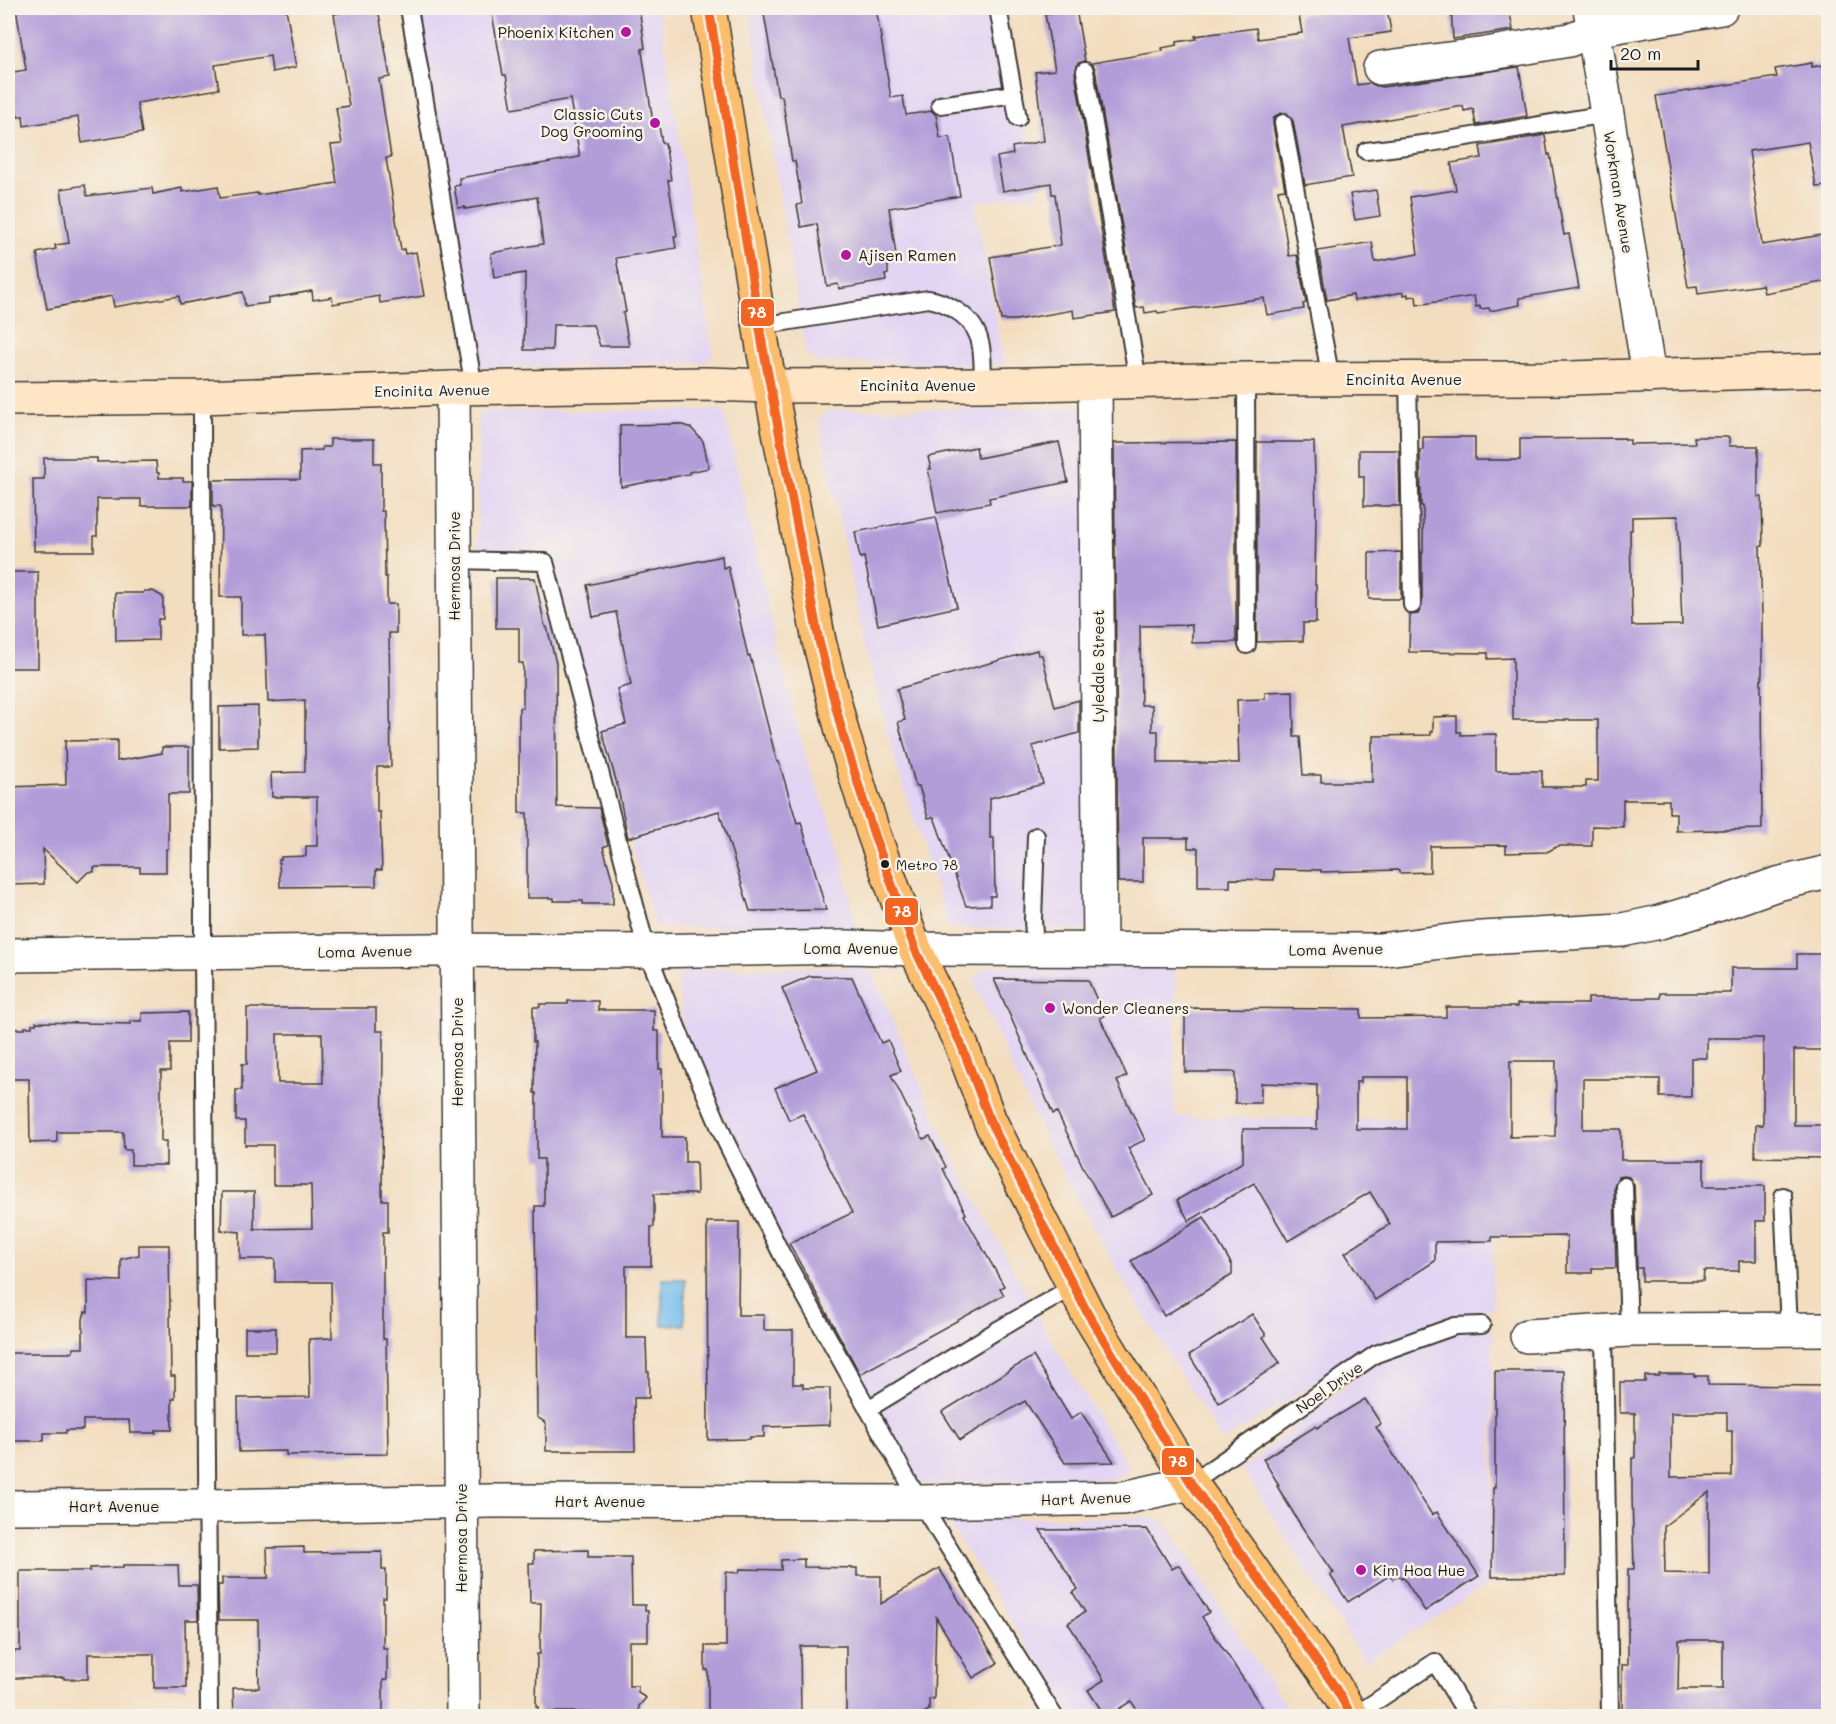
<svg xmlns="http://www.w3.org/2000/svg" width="1836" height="1724" font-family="Mali,sans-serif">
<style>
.built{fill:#e2d4f3}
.water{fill:#74beed;stroke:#486d84;stroke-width:1.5}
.building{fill:#b29dd9;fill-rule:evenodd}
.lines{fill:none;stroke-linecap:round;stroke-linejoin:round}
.lane-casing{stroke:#3c3934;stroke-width:20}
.street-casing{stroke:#3c3934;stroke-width:36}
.secondary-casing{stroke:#3c3934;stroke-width:36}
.primary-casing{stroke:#3c3934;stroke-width:36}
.lane{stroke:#fff;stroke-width:16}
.street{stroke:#fff;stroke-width:33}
.secondary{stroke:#fde5c5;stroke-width:33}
.primary{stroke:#fbbd6e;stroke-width:33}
.bus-1-casing{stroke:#f7f3e8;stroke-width:14}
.bus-1{stroke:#f26522;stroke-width:9}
.poi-dot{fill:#b5179e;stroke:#f7f3e8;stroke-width:2}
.bus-dot{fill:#1c1c1c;stroke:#f7f3e8;stroke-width:2}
.labels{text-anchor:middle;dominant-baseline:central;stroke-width:5;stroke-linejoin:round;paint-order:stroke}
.bus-label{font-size:14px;fill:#1c1c1c;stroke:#f7f3e8;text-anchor:start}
.poi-label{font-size:15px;fill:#1c1c1c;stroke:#f7f3e8;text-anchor:start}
.street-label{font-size:15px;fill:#1c1c1c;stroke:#f7f3e8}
.line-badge{stroke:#f7f3e8;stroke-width:2}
.badge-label{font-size:16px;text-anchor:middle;font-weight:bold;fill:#fff}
</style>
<rect width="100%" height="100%" fill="#f7f3e8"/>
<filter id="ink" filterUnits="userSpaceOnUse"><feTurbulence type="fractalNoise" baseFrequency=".0167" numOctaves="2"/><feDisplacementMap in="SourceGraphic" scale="12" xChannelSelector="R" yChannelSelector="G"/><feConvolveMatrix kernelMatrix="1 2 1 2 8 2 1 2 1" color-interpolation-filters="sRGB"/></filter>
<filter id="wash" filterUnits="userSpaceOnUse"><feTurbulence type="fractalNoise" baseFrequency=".008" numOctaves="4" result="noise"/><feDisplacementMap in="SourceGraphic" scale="24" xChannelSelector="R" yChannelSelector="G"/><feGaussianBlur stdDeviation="1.35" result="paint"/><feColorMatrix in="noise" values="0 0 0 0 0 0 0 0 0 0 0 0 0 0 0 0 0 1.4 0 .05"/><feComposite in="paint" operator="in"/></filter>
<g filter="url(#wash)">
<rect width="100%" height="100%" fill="#f3ddbf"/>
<g class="built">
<polygon points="417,8 659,8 713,354 704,363 481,368"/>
<polygon points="749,8 1006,8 1038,194 975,202 1004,365 817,362 806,354"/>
<polygon points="1086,408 1090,930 949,928 894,758 867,655 819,421 829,410"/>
<polygon points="724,410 777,646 807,762 839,844 857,929 655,927 547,555 477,553 479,412"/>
<polygon points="986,966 1175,966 1175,1117 1493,1121 1493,1308 1453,1320 1371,1350 1222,1441 1134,1299 1066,1179 1028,1103 977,990 975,977"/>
<polygon points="864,967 874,976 943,1137 1053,1344 1128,1465 1123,1474 1113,1479 916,1484 786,1251 685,1033 677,981 685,969"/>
<polygon points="1457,1330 1493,1330 1491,1583 1365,1662 1242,1469 1381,1359"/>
<polygon points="1145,1517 1165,1522 1292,1716 1072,1716 946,1519"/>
</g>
<rect class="water" x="662" y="1279" width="23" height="46"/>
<g id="blocks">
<g class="building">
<polygon points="16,8 286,8 296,67 272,72 270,56 215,65 219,89 137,103 142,133 82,143 78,117 24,126 23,116 18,117 17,113 8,115 8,73 26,70"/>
<polygon points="374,8 378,8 390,77 379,79 391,157 386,158 401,250 404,249 405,254 416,252 424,296 380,303 379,296 333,304 332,297 313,300 312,291 268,299 268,303 245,306 243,292 180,304 179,296 114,307 112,296 47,309 37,253 56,249 55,245 69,243 61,189 85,185 87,196 152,188 153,194 182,188 182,192 218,186 220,198 257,193 258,195 337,183 331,145 342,144 336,108 349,106 334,14"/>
<polygon points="491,8 639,8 645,48 642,49 642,52 653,122 658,121 662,143 665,143 671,180 668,180 677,236 674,236 676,248 616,258 626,312 623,313 629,346 600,346 593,325 553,325 552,350 524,350 525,273 494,278 491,253 543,244 537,197 465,209 465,207 458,208 454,186 460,185 459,178 580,157 570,99 512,109 506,75 503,75"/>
<polygon points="763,8 876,8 891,98 903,96 906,115 932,111 936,115 940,138 950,137 960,196 889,208 897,261 888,262 888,274 885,275 886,281 839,289 838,284 827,286 817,224 801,227 797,205 802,204 795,161 792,161 782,96 778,96"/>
<polygon points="1343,8 1387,8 1391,32 1349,38 1357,85 1370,83 1373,85 1382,87 1519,67 1527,116 1476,125 1473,109 1464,111 1463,106 1343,127 1352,177 1305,185 1293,121 1287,113 1282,113 1277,115 1273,119 1273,125 1285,189 1278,190 1289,256 1297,255 1306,303 1303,304 1304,309 1267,315 1264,298 1158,313 1157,311 1145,313 1144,307 1136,308 1095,69 1092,63 1163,51 1162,48 1177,45 1177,42 1196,39 1195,36 1256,28 1258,39 1302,33 1299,15"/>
<polygon points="1451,8 1509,8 1513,30 1453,39"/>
<polygon points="1076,9 1085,61 1078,63 1075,73 1115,312 1074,318 1073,310 1016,320 1001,320 990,257 1061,245 1055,194 1052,194 1051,183 1003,191 997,157 1013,154 1012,147 1044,141 1035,72 1055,70 1045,14"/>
<polygon points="1812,63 1812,67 1828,64 1828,186 1816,187 1808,142 1749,151 1762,245 1828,234 1828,281 1764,293 1762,285 1698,294 1697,286 1688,287 1656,96 1777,77 1775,69"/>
<polygon points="1545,135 1548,155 1550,154 1564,235 1569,234 1579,288 1519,298 1520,305 1490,311 1489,308 1480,309 1480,306 1476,307 1474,296 1417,305 1416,296 1408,297 1408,294 1404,295 1404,292 1354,301 1353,295 1327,300 1318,251 1372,242 1375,262 1418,254 1410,197 1456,190 1451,163 1482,158 1480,146"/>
<polygon points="1376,190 1380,216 1355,220 1350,194"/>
<polygon points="680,424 691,428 703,441 709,468 689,472 689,474 621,487 620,425"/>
<path d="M1423 437H1475V460H1520V439L1625 438V440H1630V444L1695 443 1694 437H1729V446H1758V497H1762L1763 546H1760L1762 614V680H1761L1762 829 1676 831V813H1669V800H1623V827L1592 826V846H1558L1547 852 1506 853V845L1430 846V872L1399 873V870L1321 872V870L1274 869V880L1230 879V887H1198V848H1188V838H1143V882H1118L1114 443 1236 442V642L1192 643V625L1140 626 1141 705H1152V731H1158V763H1239L1237 700 1265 699V692L1293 691 1294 737H1300L1303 775H1321V782H1372V742H1374V736L1431 735V732H1433V717L1457 716V732H1461V735L1496 734V771H1542V787H1586V781H1598V720H1513V658L1488 659V653L1409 652 1410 615 1418 614 1422 605V552H1423V506H1421L1420 450H1423ZM1678 516 1682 625 1632 626 1630 530H1632V517Z"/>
<polygon points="330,439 374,439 374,463 381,463 381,511 384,511 385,577 387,577 387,604 396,604 396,633 389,633 391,767 377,767 377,812 380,812 382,870 376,870 376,886 280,887 279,860 281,860 281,857 306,856 306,846 317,846 317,797 272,797 271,773 305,772 305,700 268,702 265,635 241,635 241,597 220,597 221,507 220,506 213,506 213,480 300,479 300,451 322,450 322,447 330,447"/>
<polygon points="1059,442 1068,482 989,498 990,503 937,513 928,469 931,469 928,457 976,447 978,458"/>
<polygon points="1257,442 1314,442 1316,514 1315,585 1316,585 1316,623 1303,623 1303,641 1257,642"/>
<polygon points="1359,450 1399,450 1400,506 1364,506 1364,477 1359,477"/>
<polygon points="44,458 97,458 97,462 156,461 157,473 159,473 159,478 183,478 183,481 192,481 192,506 141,506 141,499 97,499 97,536 94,536 94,551 34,551 33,479 44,479"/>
<polygon points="936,517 957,607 878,625 864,557 860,558 855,532"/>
<polygon points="1401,552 1401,599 1369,599 1369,553"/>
<polygon points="722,556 723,568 728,566 748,657 750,656 777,762 779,762 797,823 801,822 826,910 750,911 719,811 628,838 617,784 602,731 626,724 617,689 631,685 616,612 593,617 587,585"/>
<rect x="8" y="572" width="30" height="96"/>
<polygon points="496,578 535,578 545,627 547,627 556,663 557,807 599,808 608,845 603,847 613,882 613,904 583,904 583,901 554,901 554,898 527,898 527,813 519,813 519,708 523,708 523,663 519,663 519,628 496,628"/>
<polygon points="145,591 153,591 163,597 163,619 158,619 158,640 116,641 115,593 143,593"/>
<polygon points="1037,650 1038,655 1042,655 1055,707 1079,700 1079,733 1033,746 1043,784 990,798 990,838 994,838 995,896 990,896 990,905 966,906 934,817 928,818 919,786 916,787 898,722 905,720 897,689"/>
<polygon points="258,706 258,747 219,748 219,707"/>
<polygon points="117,740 117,761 162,753 162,747 189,747 189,794 168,794 168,849 166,849 166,872 140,872 140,867 94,867 94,872 88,872 78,882 43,849 44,884 11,885 10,827 8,827 8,787 66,785 65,741"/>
<path d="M1797 954H1828V1050H1794V1125H1822V1130H1828V1158L1755 1157 1756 1125H1763V1038H1707V1058H1691V1097H1660V1079H1583V1129H1621V1160H1704V1186H1765V1221H1756V1261H1739V1271H1704L1703 1281H1642V1268H1637L1634 1185 1629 1177 1624 1176 1618 1177 1614 1186 1616 1268H1592V1273H1567V1236L1492 1237V1241L1435 1242V1261L1375 1300 1345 1253 1390 1224 1370 1192 1288 1241 1254 1183 1189 1221 1177 1200 1243 1162V1129H1317V1085L1261 1083V1103H1235V1072H1185V1008L1361 1009V1018L1446 1017V1007H1517V1004H1588V998H1660V993H1731V968H1797ZM1510 1061H1556L1555 1136 1510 1137ZM1361 1077H1407V1129H1356V1082H1361Z"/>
<polygon points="810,976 852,977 881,1043 888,1040 901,1071 891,1075 923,1139 930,1136 946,1167 943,1169 966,1214 964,1215 1004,1286 1000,1288 1004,1295 860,1374 789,1243 852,1213 803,1114 789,1120 775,1088 817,1070 782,988"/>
<polygon points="994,979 1088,980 1104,1016 1100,1018 1127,1076 1117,1081 1145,1140 1128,1148 1153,1195 1111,1217 1084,1169 1057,1112 1053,1114"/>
<polygon points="568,1001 598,1001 598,1010 654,1010 654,1031 659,1031 659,1069 662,1069 662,1137 685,1137 685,1162 696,1162 697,1194 654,1194 654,1227 651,1227 651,1266 626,1266 626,1338 646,1338 647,1372 649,1372 649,1398 634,1398 635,1451 546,1451 546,1423 537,1417 535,1206 544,1206 544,1159 537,1159 537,1104 536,1104 536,1093 534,1093 535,1042 533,1042 533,1007 540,1007 540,1004 568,1004"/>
<path d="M247 1008H376V1031H383L382 1200H388V1232H383V1339H386L388 1454 286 1455V1451L239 1452 238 1398 310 1397 309 1339 332 1338 331 1282H275V1259H240V1232L221 1230 222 1192H254V1229L312 1228 311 1185H273V1145H245V1121H236V1090H242V1064H247ZM277 1034H322L323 1083H278Z"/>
<polygon points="188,1012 188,1043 170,1043 170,1071 161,1071 161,1141 166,1141 166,1165 131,1165 131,1150 124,1150 123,1132 57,1132 57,1142 30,1143 29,1079 12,1079 12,1074 8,1074 8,1032 14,1032 14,1029 25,1029 25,1027 32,1027 32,1024 36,1024 36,1022 131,1024 131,1021 142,1021 142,1013"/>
<polygon points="1204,1217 1232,1265 1232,1275 1164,1316 1131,1261"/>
<polygon points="707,1222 739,1222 738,1315 764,1315 764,1330 793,1330 793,1384 803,1384 803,1388 830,1388 830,1425 764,1427 764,1437 750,1437 750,1439 708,1440"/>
<polygon points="139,1245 169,1245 171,1376 175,1376 175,1399 172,1399 172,1430 156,1430 156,1433 130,1433 129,1420 83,1420 83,1430 66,1430 66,1433 44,1433 44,1441 8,1441 8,1353 70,1353 70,1352 73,1352 73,1348 83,1348 83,1319 85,1312 88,1312 88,1280 121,1281 121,1259 139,1255"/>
<polygon points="1252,1314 1266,1335 1263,1337 1280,1363 1219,1403 1189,1355"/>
<rect x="245" y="1328" width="31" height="24"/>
<polygon points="1033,1356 1071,1419 1081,1412 1114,1462 1065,1463 1025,1401 960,1440 942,1412"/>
<polygon points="1495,1371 1564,1371 1565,1576 1492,1577 1493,1488 1495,1488"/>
<path d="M1659 1374H1694V1376H1708V1385L1828 1386V1716H1622V1665H1628V1569H1634L1632 1494V1458H1635V1413H1620V1382H1645V1376H1659ZM1671 1413H1727V1431H1732V1476L1671 1477ZM1709 1492V1574L1665 1573 1664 1526ZM1679 1640H1723V1689H1678Z"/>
<polygon points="1365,1399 1381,1424 1376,1427 1432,1515 1437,1512 1479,1576 1425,1611 1403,1577 1401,1579 1399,1575 1393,1579 1390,1575 1348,1602 1330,1575 1334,1573 1300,1524 1277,1486 1279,1485 1263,1459 1316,1426 1317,1428"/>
<polygon points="1147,1529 1172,1569 1179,1565 1209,1612 1202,1617 1268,1716 1141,1716 1131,1701 1108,1716 1105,1716 1088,1690 1104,1680 1068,1623 1085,1612 1073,1593 1078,1589 1040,1530"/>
<polygon points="304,1547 304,1553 382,1552 382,1570 386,1570 386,1598 383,1598 383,1648 387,1648 387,1680 383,1680 383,1716 234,1716 233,1688 259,1688 258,1620 219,1620 218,1585 222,1585 222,1578 268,1578 267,1548"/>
<polygon points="588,1550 588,1557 631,1557 632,1605 645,1605 645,1611 648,1611 648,1641 629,1641 629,1686 638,1686 638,1693 646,1698 639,1706 639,1716 585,1716 585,1712 538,1712 538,1707 536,1707 537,1654 540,1654 541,1603 530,1603 529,1563 534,1563 534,1551"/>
<polygon points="804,1559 804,1567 857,1568 857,1576 881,1576 881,1604 939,1568 998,1663 973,1678 936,1617 934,1699 929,1699 929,1710 918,1716 846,1716 846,1646 800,1646 801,1716 708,1716 708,1670 705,1670 705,1646 726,1646 726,1572 739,1573 740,1569 781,1570 781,1560"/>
<polygon points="123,1565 178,1565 179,1585 197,1585 198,1620 185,1620 186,1688 154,1688 154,1654 88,1654 88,1679 64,1679 64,1677 11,1678 10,1651 20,1651 20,1571 90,1571 90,1568 123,1567"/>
</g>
</g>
</g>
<g filter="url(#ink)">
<use href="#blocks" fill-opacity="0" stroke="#3c3934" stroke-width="1.5"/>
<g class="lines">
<g class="lane-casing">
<g id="lane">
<polyline points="409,8 474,388"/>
<polyline points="998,8 1018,118"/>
<polyline points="1085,71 1138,381"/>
<polyline points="940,105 1014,94"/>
<polyline points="1283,123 1331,379"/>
<polyline points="1366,151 1430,143 1607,114"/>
<path d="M760 326 928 299C938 300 946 304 954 309 986 328 982 353 983 385"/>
<polyline points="1408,378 1412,605"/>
<polyline points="1246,379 1247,645"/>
<polyline points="202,397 203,953 209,1716"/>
<polyline points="454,560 545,562 647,951 678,1030 726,1142 781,1253 920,1502 1054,1716"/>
<polyline points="1035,948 1033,920 1036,836"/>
<polyline points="1624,1186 1629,1330"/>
<polyline points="1783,1196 1789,1329"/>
<polyline points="1604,1333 1610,1716"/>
<polyline points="868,1409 996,1331 1073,1287"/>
<polyline points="1191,1483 1376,1354 1455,1326 1482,1325"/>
<polyline points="1354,1716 1435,1662 1468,1716"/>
</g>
</g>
<g class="street-casing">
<g id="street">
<polyline points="1590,8 1649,376"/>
<polyline points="1380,68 1486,54 1569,40 1594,30 1721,8"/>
<polyline points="1095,383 1100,949"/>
<polyline points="453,388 463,1716"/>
<polyline points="8,955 430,950 647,951 848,947 915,949 1379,950 1465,939 1622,930 1660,922 1720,904 1777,884 1828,872"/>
<polyline points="1527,1336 1629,1330 1828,1329"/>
<polyline points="8,1507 207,1506 491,1501 920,1502 1123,1498 1191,1483"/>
</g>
</g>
<g class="secondary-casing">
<polyline id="secondary" points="8,399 202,397 453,388 705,384 771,386 983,385 1246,379 1570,378 1828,370"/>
</g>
<g class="primary-casing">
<polyline id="primary" points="709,8 763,348 819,641 843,735 873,832 915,949 961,1044 990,1121 1088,1314 1191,1483 1333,1684 1352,1716"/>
</g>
<use href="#lane" class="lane"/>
<use href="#street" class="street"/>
<use href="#secondary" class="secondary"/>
<use href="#primary" class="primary"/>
<g class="bus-1-casing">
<polyline id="bus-1" points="709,8 763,348 819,641 843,735 873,832 915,949 961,1044 990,1121 1088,1314 1191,1483 1333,1684 1352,1716"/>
</g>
<use href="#bus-1" class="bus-1"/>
</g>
</g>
<g class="poi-dot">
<circle cx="626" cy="32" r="6"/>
<circle cx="655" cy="123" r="6"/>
<circle cx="846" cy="255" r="6"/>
<circle cx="1050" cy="1008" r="6"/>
<circle cx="1361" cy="1570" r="6"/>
</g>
<circle class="bus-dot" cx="885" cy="864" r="5"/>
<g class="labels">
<g class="bus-label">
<text x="896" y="864">Metro 78</text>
</g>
<g class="poi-label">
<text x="614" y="32" text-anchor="end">Phoenix Kitchen</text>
<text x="643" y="114" text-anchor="end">Classic Cuts<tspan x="643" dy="17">Dog Grooming</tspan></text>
<text x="858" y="255">Ajisen Ramen</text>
<text x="1062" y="1008">Wonder Cleaners</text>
<text x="1373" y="1570">Kim Hoa Hue</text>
</g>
<g class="street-label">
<text transform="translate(1619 192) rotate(81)">Workman Avenue</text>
<text x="1404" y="379">Encinita Avenue</text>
<text x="918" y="385">Encinita Avenue</text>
<text transform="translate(432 390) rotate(-1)">Encinita Avenue</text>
<text transform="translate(454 566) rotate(-90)">Hermosa Drive</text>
<text transform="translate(1098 666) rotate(-90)">Lyledale Street</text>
<text x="851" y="948">Loma Avenue</text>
<text transform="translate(1336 949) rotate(-1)">Loma Avenue</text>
<text transform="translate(365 951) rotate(-1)">Loma Avenue</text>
<text transform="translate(457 1052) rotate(-90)">Hermosa Drive</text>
<text transform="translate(1329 1387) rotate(-35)">Noel Drive</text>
<text transform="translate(1086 1498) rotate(-2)">Hart Avenue</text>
<text x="600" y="1501">Hart Avenue</text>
<text x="114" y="1506">Hart Avenue</text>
<text transform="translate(461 1538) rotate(-90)">Hermosa Drive</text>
</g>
</g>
<g class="line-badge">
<rect x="740" y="298" width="35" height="29" rx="6" fill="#f26522"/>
<rect x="884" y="897" width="35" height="29" rx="6" fill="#f26522"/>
<rect x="1161" y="1447" width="34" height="29" rx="6" fill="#f26522"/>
</g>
<g class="badge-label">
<text x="757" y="318">78</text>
<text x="902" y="917">78</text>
<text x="1178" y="1467">78</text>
</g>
<rect width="1836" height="1724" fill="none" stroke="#f7f3e8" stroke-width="30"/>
<path d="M1611 60v9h87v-9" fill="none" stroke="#1c1c1c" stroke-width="3"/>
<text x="1620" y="60" font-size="18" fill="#1c1c1c" stroke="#f7f3e8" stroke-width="4.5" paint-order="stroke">20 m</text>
</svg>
